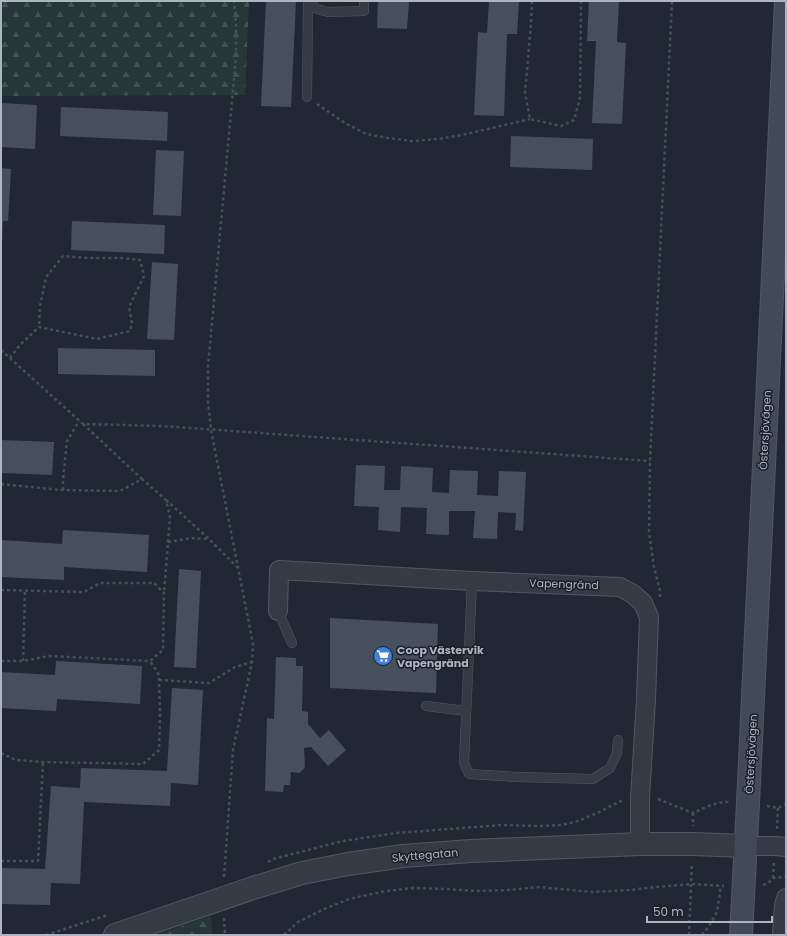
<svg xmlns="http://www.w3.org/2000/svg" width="787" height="936" font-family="Poppins,sans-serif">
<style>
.forest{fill:url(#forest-firs)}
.building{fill:#46505d}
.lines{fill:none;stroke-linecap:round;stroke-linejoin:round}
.service-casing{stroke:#515862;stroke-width:10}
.minor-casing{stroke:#515862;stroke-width:20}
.tertiary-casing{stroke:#515862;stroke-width:24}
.secondary-casing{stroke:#515862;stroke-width:24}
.path{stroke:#415254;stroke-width:2.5;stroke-dasharray:3 3;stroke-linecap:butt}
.service{stroke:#333b44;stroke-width:9}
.minor{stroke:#333b44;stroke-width:18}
.tertiary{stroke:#333b44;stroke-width:22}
.secondary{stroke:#414a57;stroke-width:22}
.labels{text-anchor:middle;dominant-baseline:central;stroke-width:3;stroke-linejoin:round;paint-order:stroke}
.street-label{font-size:11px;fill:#adb5c1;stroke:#192028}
.poi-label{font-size:11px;font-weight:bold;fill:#adb5c1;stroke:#192028;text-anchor:start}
</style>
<defs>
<pattern id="forest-firs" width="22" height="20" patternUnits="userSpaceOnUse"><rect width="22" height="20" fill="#253736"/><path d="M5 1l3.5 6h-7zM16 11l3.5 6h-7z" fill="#425251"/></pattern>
</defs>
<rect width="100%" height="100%" fill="#202933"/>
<g class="forest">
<polygon points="1,1 249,1 245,95 1,96"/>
<polygon points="211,916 212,935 156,935"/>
</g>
<g class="building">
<polygon points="266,1 296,1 291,107 261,106"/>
<polygon points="378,1 409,1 407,29 377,28"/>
<polygon points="489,1 519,1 517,34 507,34 504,116 474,115 478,32 487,33"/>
<polygon points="589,1 619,1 617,42 626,43 622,124 592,123 596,41 587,41"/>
<polygon points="1,103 37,105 35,149 1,147"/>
<polygon points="61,107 168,112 167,141 60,136"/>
<polygon points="511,136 593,139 592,170 510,167"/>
<polygon points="156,150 184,151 181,216 153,215"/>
<polygon points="1,168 11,169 8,221 3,221 2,241 1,241"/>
<polygon points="72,221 165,225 164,254 71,250"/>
<polygon points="152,262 178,264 174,340 147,339"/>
<polygon points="58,348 155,350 155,376 58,374"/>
<polygon points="1,440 54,442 52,475 1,473"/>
<polygon points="356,465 385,466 384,490 400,490 401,466 433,468 432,492 449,493 450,470 478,471 477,495 498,496 499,471 526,472 523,531 515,530 516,513 498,512 497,539 473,538 475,511 449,511 449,535 426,534 427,508 401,507 400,532 378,530 379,507 354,506"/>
<polygon points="63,530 149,535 147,572 64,567 64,580 1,577 1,540 62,544"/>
<polygon points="179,569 201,571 196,668 174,667"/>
<polygon points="330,618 438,624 436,693 330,688"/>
<polygon points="276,657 296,658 296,666 303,666 302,711 308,712 308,724 320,738 329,730 346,750 328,766 311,747 304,748 305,767 300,773 291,772 290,785 284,785 283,792 265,791 267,718 274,719"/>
<polygon points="56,661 142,666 140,704 57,699 56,711 1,708 1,672 55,675"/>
<polygon points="172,688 203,690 198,785 171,783 170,806 84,802 80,884 51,883 50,905 1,904 1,868 45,869 51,786 80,788 81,768 167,771"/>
</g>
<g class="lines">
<g class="service-casing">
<g id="service">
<polyline points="312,1 314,8 328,12 364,11 364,1"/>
<polyline points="307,97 308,1"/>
<polyline points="472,581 464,763 469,774 518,777 593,779 610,768 617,753 618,740"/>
<polyline points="278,611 292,643"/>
<polyline points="426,706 466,711"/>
</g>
</g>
<g class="minor-casing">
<g id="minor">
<polyline points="278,611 279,570 472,581 620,587 633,594 643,603 649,617 646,699 640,798 640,844"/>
<polyline points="745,846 775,846 786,847"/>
<polyline points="782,935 784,905 786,898"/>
</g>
</g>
<g class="tertiary-casing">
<polyline id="tertiary" points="115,935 253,888 302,873 348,864 403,856 471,851 640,844 693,844 745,846"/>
</g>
<g class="secondary-casing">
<polyline id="secondary" points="741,935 748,803 786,1"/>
</g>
<g class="path">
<polyline points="532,1 531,24 525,93 530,119 561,126 574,120 580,98 581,1"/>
<polyline points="317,104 345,123 366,134 388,138 412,141 438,139 462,135 530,119"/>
<polyline points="1,350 83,424 162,426 650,461"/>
<polyline points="10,358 20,345 39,327 97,339 130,331 132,323 129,307 144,276 140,260 122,258 89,258 63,256 46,277 40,306 39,327"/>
<polyline points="83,424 142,479"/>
<polyline points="1,484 61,490 120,491 142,479 166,500 170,517 164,593"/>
<polyline points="63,490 63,480 67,441 79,421"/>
<polyline points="166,500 209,539 238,568"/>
<polyline points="168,542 191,538 208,539"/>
<polyline points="1,590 84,592 100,583 154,583 164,593 163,650 150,661 49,656 23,661 1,661"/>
<polyline points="660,597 660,591 654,567 649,532 650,461 672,1"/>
<polyline points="23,661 25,591"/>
<polyline points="159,680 209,683 235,667 252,662"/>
<polyline points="1,753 16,760 43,762 143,764 159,750 160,713 159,680 158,673 150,661"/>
<path d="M658 799 693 813C704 808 717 801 730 802"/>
<polyline points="767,806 778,808 786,804"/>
<polyline points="693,813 693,826"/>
<polyline points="777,829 778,808"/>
<polyline points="1,861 38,861 43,762"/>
<polyline points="268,862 273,859 343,841 396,833 502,825 537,826 562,825 578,821 595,814 623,800"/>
<polyline points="224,877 233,750 252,662 253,644 211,430 208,401 208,367 236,56 236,23 234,1"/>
<polyline points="773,878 774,862"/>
<polyline points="763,885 768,883 773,878 786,877"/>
<polyline points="224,918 225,935"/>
<polyline points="46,935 108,915"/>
<polyline points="284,935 298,922 322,910 349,899 386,891 413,888 445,889 479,891 509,890 539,887 593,892 630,890 656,887 691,884 724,886"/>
<polyline points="689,935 692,863"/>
<polyline points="702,935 709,926 717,912 721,886"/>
</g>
<use href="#service" class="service"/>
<use href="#minor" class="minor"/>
<use href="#tertiary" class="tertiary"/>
<use href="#secondary" class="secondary"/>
</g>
<defs>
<g id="supermarket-disc" transform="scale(1)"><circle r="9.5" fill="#3f7fe0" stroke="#192028"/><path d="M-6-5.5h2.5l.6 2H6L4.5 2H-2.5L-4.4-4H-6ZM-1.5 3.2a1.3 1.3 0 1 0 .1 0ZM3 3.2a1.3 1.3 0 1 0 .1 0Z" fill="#fff"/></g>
</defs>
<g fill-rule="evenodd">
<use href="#supermarket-disc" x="383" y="656"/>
</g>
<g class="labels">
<g class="street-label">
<text transform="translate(765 430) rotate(-87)">Östersjövägen</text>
<text transform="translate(564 584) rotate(2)">Vapengränd</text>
<text transform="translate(751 754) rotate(-87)">Östersjövägen</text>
<text transform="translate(425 855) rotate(-5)">Skyttegatan</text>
</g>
<g class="poi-label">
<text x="397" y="650">Coop Västervik<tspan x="397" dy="13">Vapengränd</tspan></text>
</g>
</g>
<rect width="787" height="936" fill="none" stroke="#adb5c1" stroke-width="4"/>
<path d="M647 916v6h125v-6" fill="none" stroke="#adb5c1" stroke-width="2"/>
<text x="653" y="916" font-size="12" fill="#adb5c1" stroke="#192028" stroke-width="3" paint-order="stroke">50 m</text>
</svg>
